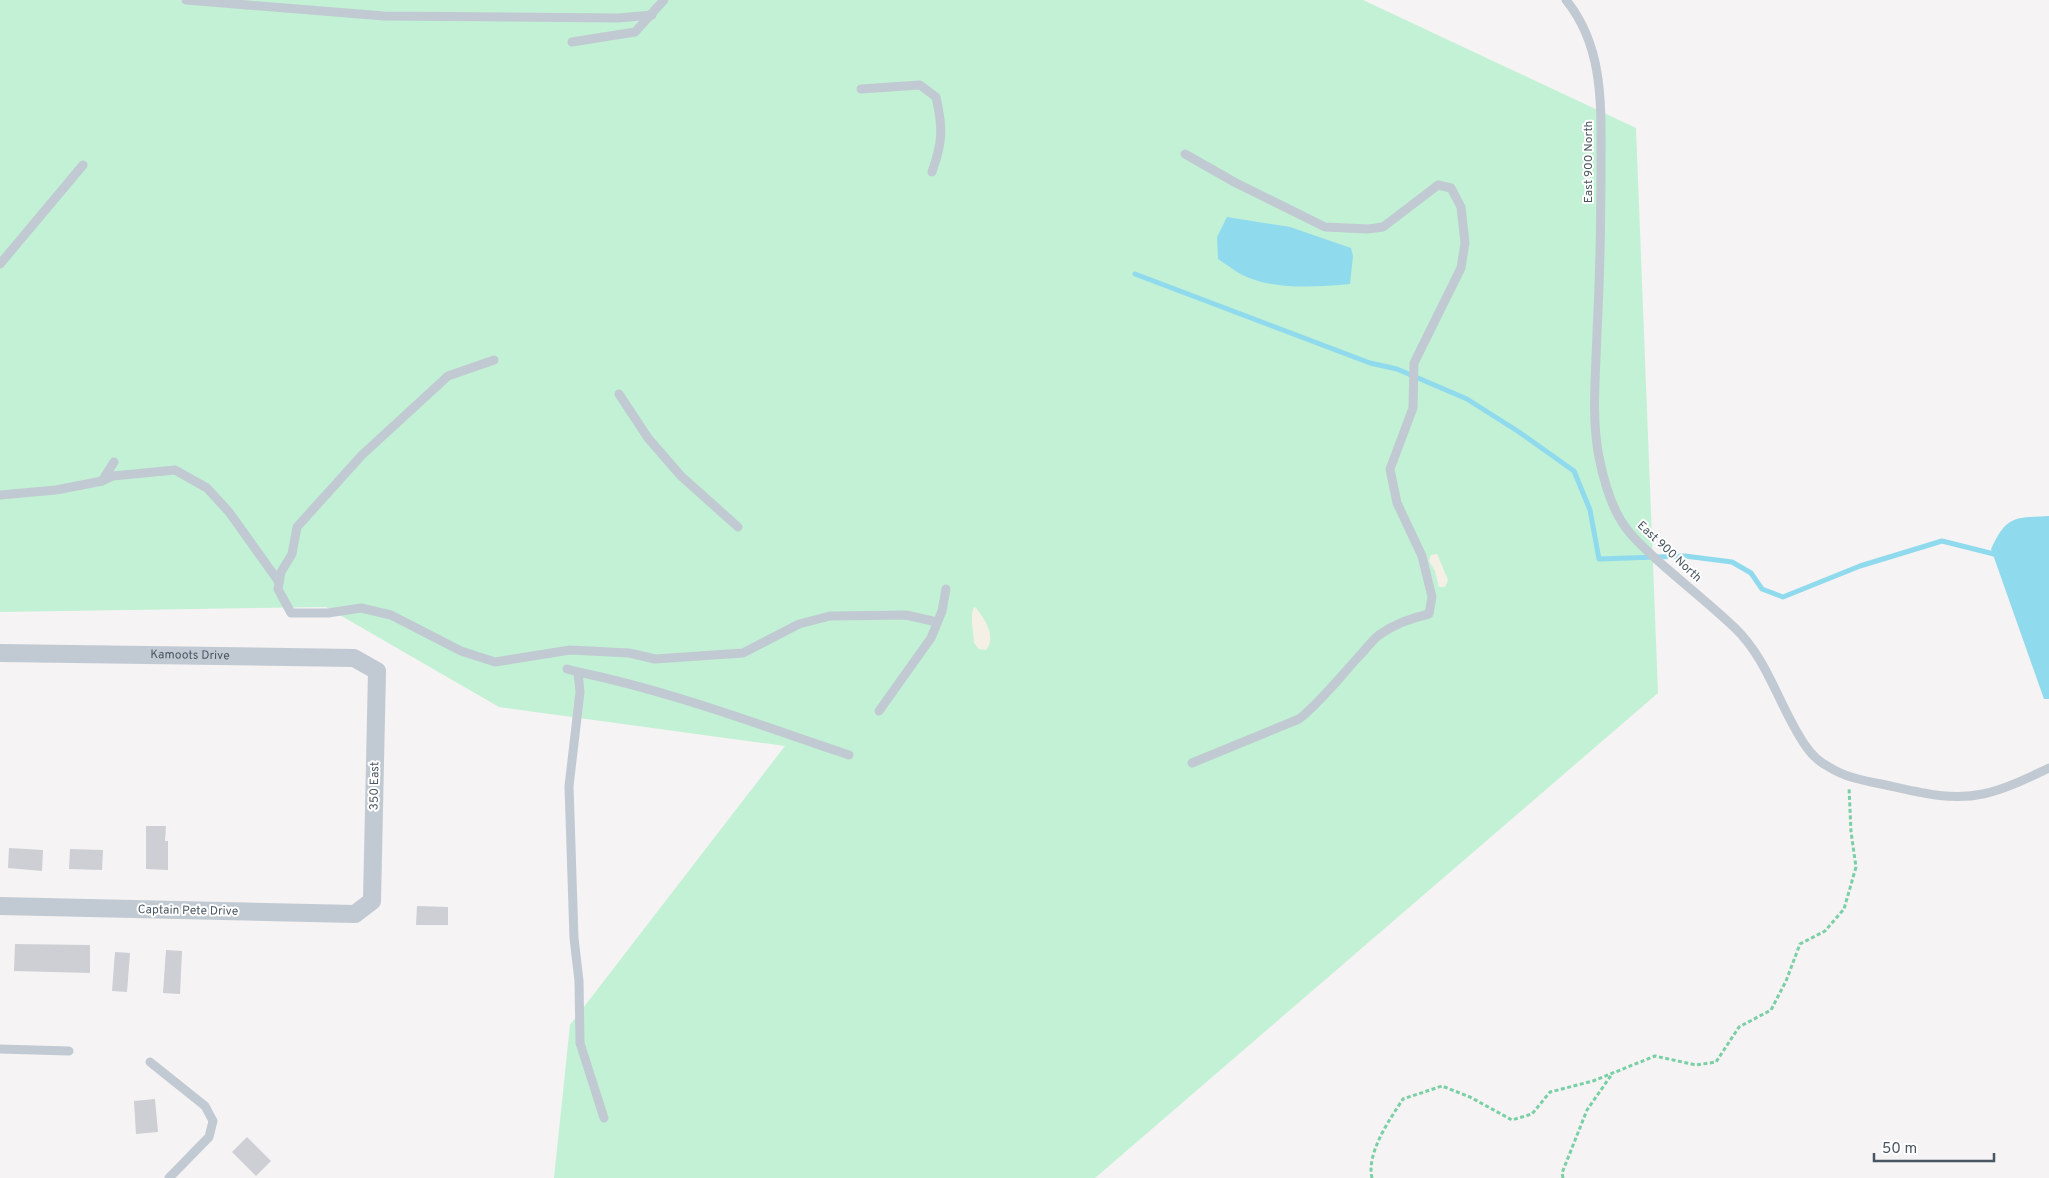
<svg xmlns="http://www.w3.org/2000/svg" width="2049" height="1178" font-family="Overpass,sans-serif">
<style>
.green{fill:#c3f1d5}
.sand{fill:#f5f0e5}
.water{fill:#90daee}
.lines{fill:none;stroke-linecap:round;stroke-linejoin:round}
.stream{stroke:#90daee;stroke-width:5}
.building{fill:#cdcfd5}
.path{stroke:#7ad0a6;stroke-width:3;stroke-dasharray:4 2.5;stroke-linecap:butt}
.service{stroke:#c1cad2;stroke-width:9}
.minor{stroke:#c1cad2;stroke-width:18}
.labels{text-anchor:middle;dominant-baseline:central;stroke-width:4;stroke-linejoin:round;paint-order:stroke}
.street-label{font-size:12px;fill:#4a5661;stroke:#fff}
</style>
<rect width="100%" height="100%" fill="#f5f3f3"/>
<polygon class="green" points="0,0 1363,0 1636,128 1658,693 1095,1178 554,1178 570,1025 785,746 499,707 326,607 0,612"/>
<g class="sand">
<polygon points="1437,554 1448,580 1445,587 1439,587 1435,571 1429,561 1431,555"/>
<path d="M974 607 976 608C985 619 997 637 986 650L979 649 974 643C974 632 969 616 974 607Z"/>
</g>
<g class="water">
<path d="M1227 217 1290 227 1351 248 1353 256 1350 284C1315 287 1269 291 1237 272 1231 268 1224 263 1218 259L1217 237Z"/>
<path d="M2049 516V699H2044L1991 549C2007 515 2014 518 2049 516Z"/>
</g>
<g class="lines">
<polyline class="stream" points="1135,274 1370,363 1397,369 1467,399 1519,432 1574,471 1590,510 1599,559 1685,556 1732,562 1751,573 1762,589 1783,597 1860,566 1942,541 1998,555"/>
</g>
<g class="building">
<polygon points="146,826 166,826 165,841 168,841 168,870 146,869"/>
<polygon points="9,848 43,850 42,871 8,868"/>
<polygon points="70,849 103,850 102,870 69,869"/>
<polygon points="417,906 448,907 448,925 416,925"/>
<polygon points="15,944 90,945 90,973 14,971"/>
<polygon points="166,950 182,951 180,994 163,993"/>
<polygon points="115,952 130,953 127,992 112,991"/>
<polygon points="155,1099 158,1132 136,1134 134,1101"/>
<polygon points="247,1137 271,1161 256,1176 232,1152"/>
</g>
<g class="lines">
<g class="path">
<path d="M1372 1178C1366 1153 1390 1119 1403 1099L1442 1086 1470 1097 1512 1120 1532 1114 1550 1092 1593 1081 1655 1056 1696 1065 1716 1062 1739 1027 1771 1010 1786 981 1800 944 1825 931 1844 909 1856 867 1851 832 1849 787"/>
<polyline points="1563,1178 1562,1173 1587,1110 1612,1074"/>
</g>
<g class="service">
<polyline points="186,0 384,16 618,18 652,15"/>
<path d="M1566 0C1604 47 1601 105 1601 162 1601 219 1600 275 1597 332 1596 373 1591 417 1599 457 1604 482 1611 508 1626 528 1637 543 1652 555 1665 567 1688 587 1713 607 1735 628 1769 661 1779 707 1805 745 1811 754 1819 762 1829 767 1846 778 1866 781 1886 785 1918 792 1950 801 1983 794 2006 789 2028 778 2049 768"/>
<polyline points="572,42 635,32 664,0"/>
<path d="M861 89 920 85 936 97C943 128 943 141 932 172"/>
<path d="M1185 154 1236 183 1325 227 1368 229 1383 227 1438 185 1451 188 1461 207 1465 243 1461 268 1414 363 1413 408 1390 469 1397 503 1422 556 1432 597 1429 614C1411 618 1394 624 1379 635 1373 640 1368 646 1363 652 1343 673 1322 701 1299 719L1192 763"/>
<polyline points="0,264 83,165"/>
<polyline points="494,360 448,376 362,455 297,527 292,554 281,572 278,589 291,613 328,613 361,608 391,615 461,651 495,662 570,650 629,653 655,659 743,653 799,624 830,616 906,615 937,622"/>
<polyline points="619,394 648,438 681,476 738,527"/>
<polyline points="102,481 113,476 175,470 207,488 229,512 279,582"/>
<polyline points="0,495 56,490 102,481 114,462"/>
<polyline points="567,669 578,672 580,692 569,786 574,938 579,981 580,1043 604,1118"/>
<path d="M578 672C670 691 760 725 849 755"/>
<polyline points="879,711 931,638 942,611 946,589"/>
<polyline points="0,1049 69,1051"/>
<polyline points="150,1062 205,1106 213,1121 209,1137 169,1178"/>
</g>
<path class="minor" id="s1" d="M0 653 354 658 377 671 372 901 355 914 0 906"/>
</g>
<g class="labels">
<g class="street-label">
<text transform="translate(1589 162) rotate(-90)">East 900 North</text>
<text transform="translate(1669 552) rotate(43)">East 900 North</text>
<text stroke="none"><textPath href="#s1" startOffset="190">Kamoots Drive</textPath></text>
<text transform="translate(375 786) rotate(-89)">350 East</text>
<text transform="translate(188 911) rotate(1)">Captain Pete Drive</text>
</g>
</g>
<path d="M1874 1153v8h120v-8" fill="none" stroke="#4a5661" stroke-width="2.5"/>
<text x="1882" y="1153" font-size="15" fill="#4a5661" stroke="#ffffff" stroke-width="4" paint-order="stroke">50 m</text>
</svg>
